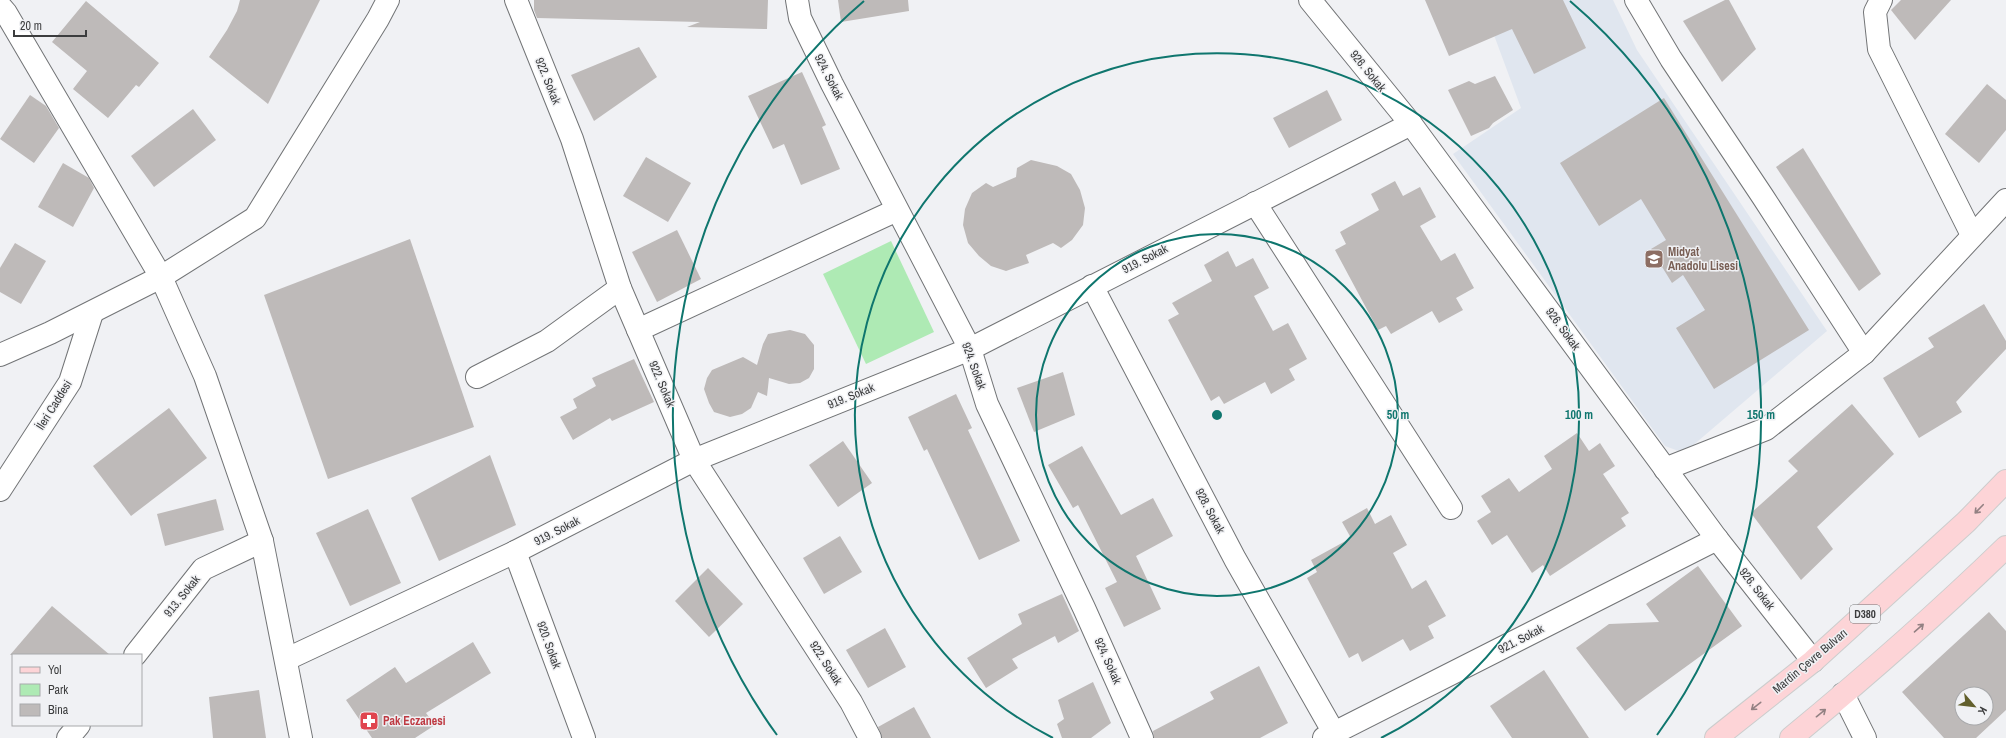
<svg xmlns="http://www.w3.org/2000/svg" width="2006" height="738" font-family="'Archivo Narrow',sans-serif">
<style>
.built{fill:#e0e6ef}
.green{fill:#aeeab4}
.building{fill:#bebab9;fill-rule:evenodd}
.lines{fill:none;stroke-linecap:round;stroke-linejoin:round}
.minor-casing{stroke:#727476;stroke-width:24}
.major-casing{stroke:#cccdcd;stroke-width:24}
.minor{stroke:#fff;stroke-width:22}
.major{stroke:#fdd4d7;stroke-width:22}
.oneway{stroke:#938183}
.ring{fill:none;stroke:#0f766e;stroke-width:2}
.labels{text-anchor:middle;dominant-baseline:central;stroke-width:3;stroke-linejoin:round;paint-order:stroke}
.shield{fill:#f0f1f4;stroke:#727375;stroke-width:1}
.shield-label{font-size:11px;font-weight:bold;fill:#3c3d3e}
.street-label{font-size:12px;fill:#3c3d3e;stroke:#f0f1f4}
.education-label{font-size:12px;font-weight:bold;fill:#785e54;stroke:#f0f1f4;text-anchor:start}
.health-label{font-size:12px;font-weight:bold;fill:#be3a42;stroke:#f0f1f4;text-anchor:start}
.centre{fill:#0f766e;stroke:#f0f1f4;stroke-width:2}
.ring-label{font-size:12px;text-anchor:middle;font-weight:bold;fill:#0f766e;stroke:#f0f1f4;stroke-width:3;stroke-linejoin:round;paint-order:stroke}
</style>
<rect width="100%" height="100%" fill="#f0f1f4"/>
<polygon class="built" points="1481,0 1613,0 1637,50 1827,331 1684,453 1665,446 1453,154 1521,108"/>
<polygon class="green" points="891,241 934,332 866,364 823,274"/>
<g class="building">
<polygon points="240,0 320,0 268,104 209,57 227,30 237,11"/>
<polygon points="534,0 768,0 767,29 687,27 700,22 537,18 534,10"/>
<polygon points="838,0 908,0 909,11 841,22"/>
<polygon points="1425,0 1563,0 1586,48 1534,74 1512,29 1449,56"/>
<polygon points="1725,0 1729,0 1756,49 1722,82 1683,21"/>
<polygon points="1901,0 1951,0 1915,40 1891,10"/>
<polygon points="86,1 159,63 139,87 136,85 108,118 73,89 87,71 52,42"/>
<polygon points="639,47 657,77 594,121 571,75"/>
<polygon points="802,72 826,125 822,127 840,169 801,185 784,144 773,149 748,96"/>
<polygon points="1495,76 1513,110 1493,123 1489,128 1471,136 1448,90 1469,81 1475,84"/>
<polygon points="1987,84 2006,100 2006,130 1979,163 1945,134"/>
<polygon points="1327,90 1342,120 1289,148 1273,118"/>
<polygon points="30,95 46,106 59,128 34,163 0,139"/>
<polygon points="1664,98 1809,330 1714,389 1676,328 1705,310 1683,275 1672,283 1651,249 1666,240 1641,199 1599,226 1560,163"/>
<polygon points="193,109 216,140 154,187 131,156"/>
<polygon points="1803,148 1881,274 1859,291 1776,167"/>
<polygon points="646,157 691,183 668,222 623,196"/>
<polygon points="1031,160 1057,166 1071,174 1080,190 1085,208 1083,225 1072,240 1061,248 1053,243 1026,255 1029,263 1006,271 991,266 979,256 968,243 963,225 965,209 972,193 986,183 993,187 1016,177 1017,168"/>
<polygon points="63,163 89,178 94,188 73,227 38,207"/>
<polygon points="1395,181 1403,196 1420,187 1436,217 1420,226 1441,261 1455,253 1474,288 1456,298 1463,310 1439,323 1432,311 1391,334 1386,326 1378,330 1335,250 1346,244 1340,232 1379,210 1371,194"/>
<polygon points="677,230 701,279 657,302 632,252"/>
<polygon points="410,239 474,427 328,479 264,295"/>
<polygon points="15,243 46,261 21,304 0,292 0,268"/>
<polygon points="1228,251 1236,267 1253,258 1269,288 1254,296 1273,331 1288,323 1307,359 1289,369 1295,380 1271,394 1265,382 1224,404 1219,396 1211,401 1168,320 1179,314 1172,303 1212,281 1204,265"/>
<polygon points="1984,304 2006,341 2006,349 1956,402 1962,412 1919,438 1883,378 1934,347 1928,338"/>
<polygon points="790,330 805,334 814,345 814,369 809,378 800,383 789,384 769,378 767,396 758,392 751,408 742,414 730,417 714,412 709,403 704,389 707,378 712,370 743,357 757,365 763,344 768,334"/>
<polygon points="634,359 654,402 612,421 610,418 573,440 560,417 577,408 573,399 596,386 592,378"/>
<polygon points="1063,372 1075,415 1034,432 1017,388"/>
<polygon points="956,394 972,428 968,430 1020,541 979,560 927,449 924,451 908,417"/>
<polygon points="1852,404 1894,454 1817,527 1833,549 1801,580 1751,513 1798,471 1788,461"/>
<polygon points="169,408 207,458 131,516 93,466"/>
<polygon points="1577,433 1589,451 1600,443 1615,466 1603,474 1629,513 1621,518 1626,526 1550,576 1543,565 1532,573 1507,535 1492,545 1477,521 1491,512 1481,496 1509,478 1519,492 1552,469 1544,456"/>
<polygon points="843,441 872,483 838,507 809,465"/>
<polygon points="1082,446 1121,515 1153,498 1173,536 1136,556 1161,609 1124,627 1105,588 1117,582 1078,505 1073,508 1048,465"/>
<polygon points="490,455 516,525 439,561 411,498"/>
<polygon points="216,499 224,530 165,546 157,514"/>
<polygon points="1367,508 1375,524 1391,515 1407,545 1393,553 1412,589 1426,580 1446,616 1428,626 1434,638 1410,651 1403,639 1362,662 1358,653 1349,658 1307,578 1317,572 1311,560 1351,538 1342,522"/>
<polygon points="368,509 401,583 350,606 316,533"/>
<polygon points="840,536 862,572 824,594 803,558"/>
<polygon points="1698,566 1742,626 1625,711 1576,648 1609,624 1659,622 1646,604"/>
<polygon points="708,568 743,604 709,637 675,601"/>
<polygon points="1062,594 1079,631 1058,643 1055,636 1012,659 1018,668 986,688 967,658 1022,624 1018,614"/>
<polygon points="52,606 110,655 10,655"/>
<path d="M1989 612 2006 631V710L1976 738H1944L1902 692ZM1962 694H1986V718H1962Z"/>
<polygon points="885,628 906,667 868,688 846,650"/>
<polygon points="473,642 491,673 426,713 435,725 415,738 372,738 346,700 395,667 406,683"/>
<polygon points="1259,666 1288,723 1260,738 1154,738 1153,731 1214,699 1210,692"/>
<polygon points="1544,670 1589,738 1512,738 1490,706"/>
<polygon points="1093,682 1111,723 1091,738 1062,738 1057,724 1064,719 1058,700"/>
<polygon points="259,690 266,738 213,738 209,697"/>
<polygon points="914,707 931,738 882,738 878,727"/>
</g>
<g class="lines">
<g class="minor-casing">
<g id="minor">
<polyline points="516,0 572,139 620,288 694,460 851,702 870,738"/>
<polyline points="797,0 800,18 832,84 970,349 987,404 1084,608 1142,738"/>
<polyline points="1310,0 1411,124 1717,539 1813,661"/>
<polyline points="1636,0 1671,59 1763,197 1864,353"/>
<polyline points="1881,0 1875,12 1879,49 1972,235"/>
<polyline points="0,6 6,13 161,277 205,376 262,541 301,738"/>
<polyline points="1255,203 1451,508"/>
<polyline points="1092,286 1235,559 1334,733"/>
<polyline points="638,330 897,210"/>
<polyline points="0,355 50,333 161,277 255,218 378,19 388,0"/>
<polyline points="477,377 547,341 620,288"/>
<polyline points="1665,469 1766,429 1864,353 2006,200"/>
<polyline points="0,490 70,382 92,313"/>
<polyline points="515,552 584,738"/>
<polyline points="135,655 203,569 262,541"/>
<polyline points="287,659 515,552 694,460 970,349 1411,124"/>
<polyline points="1843,694 1865,738"/>
<polyline points="68,738 79,725"/>
<polyline points="1324,738 1717,539"/>
</g>
</g>
<g class="major-casing">
<g id="major">
<polyline points="1716,738 1813,661 1966,522 2006,481"/>
<path d="M1791 738C1865 677 1937 614 2006 547"/>
</g>
</g>
<use href="#minor" class="minor"/>
<use href="#major" class="major"/>
</g>
<defs><path id="oneway-shaft" d="M-6 0H5M1.5-3L5.5 0L1.5 3" fill="none" stroke-width="1.6" stroke-linecap="round" stroke-linejoin="round"/></defs>
<g class="oneway">
<use href="#oneway-shaft" transform="translate(1979 509) rotate(134)"/>
<use href="#oneway-shaft" transform="translate(1919 628) rotate(-41)"/>
<use href="#oneway-shaft" transform="translate(1756 706) rotate(142)"/>
<use href="#oneway-shaft" transform="translate(1821 713) rotate(-39)"/>
</g>
<g class="ring">
<circle cx="1217" cy="415" r="181"/>
<path d="M1053 738A362 362 0 1 1 1381 738"/>
<path d="M777 735A544 544 0 0 1 864 1M1570 1A544 544 0 0 1 1657 735"/>
</g>
<defs>
<g id="school-square" transform="scale(1)"><rect x="-9" y="-9" width="18" height="18" rx="4" fill="#8d6e63" stroke="#f0f1f4"/><path d="M0-5L7-2L0 1L-7-2ZM-4 1L0 2.5L4 1V4Q0 6-4 4Z" fill="#fff"/></g>
<g id="pharmacy-square" transform="scale(1)"><rect x="-9" y="-9" width="18" height="18" rx="4" fill="#e0444e" stroke="#f0f1f4"/><path d="M-2-6h4v4h4v4h-4v4h-4v-4h-4v-4h4Z" fill="#fff"/></g>
</defs>
<g fill-rule="evenodd">
<use href="#school-square" x="1654" y="259"/>
<use href="#pharmacy-square" x="369" y="721"/>
</g>
<g class="labels">
<rect class="shield" x="1850" y="605" width="30" height="18" rx="3"/>
<g class="shield-label">
<text x="1865" y="614">D380</text>
</g>
<g class="street-label">
<text transform="translate(1368 71) rotate(51)">926. Sokak</text>
<text transform="translate(829 77) rotate(63)">924. Sokak</text>
<text transform="translate(548 81) rotate(68)">922. Sokak</text>
<text transform="translate(1145 259) rotate(-27)">919. Sokak</text>
<text transform="translate(1563 329) rotate(54)">926. Sokak</text>
<text transform="translate(974 366) rotate(70)">924. Sokak</text>
<text transform="translate(662 384) rotate(67)">922. Sokak</text>
<text transform="translate(851 396) rotate(-22)">919. Sokak</text>
<text transform="translate(54 405) rotate(-58)">İleri Caddesi</text>
<text transform="translate(1210 511) rotate(62)">928. Sokak</text>
<text transform="translate(557 531) rotate(-27)">919. Sokak</text>
<text transform="translate(1757 589) rotate(52)">926. Sokak</text>
<text transform="translate(182 596) rotate(-51)">913. Sokak</text>
<text transform="translate(1521 639) rotate(-27)">921. Sokak</text>
<text transform="translate(549 645) rotate(70)">920. Sokak</text>
<text transform="translate(1108 661) rotate(66)">924. Sokak</text>
<text transform="translate(1810 661) rotate(-40)">Mardin Çevre Bulvarı</text>
<text transform="translate(826 663) rotate(57)">922. Sokak</text>
</g>
<g class="education-label">
<text x="1668" y="252">Midyat<tspan x="1668" dy="14">Anadolu Lisesi</tspan></text>
</g>
<g class="health-label">
<text x="383" y="721">Pak Eczanesi</text>
</g>
</g>
<circle cx="1217" cy="415" r="6" class="centre"/>
<g class="ring-label">
<text x="1398" y="419">50 m</text>
<text x="1579" y="419">100 m</text>
<text x="1761" y="419">150 m</text>
</g>
<rect x="12" y="654" width="130" height="72" fill="#f0f1f4" stroke="#a8a9ab"/>
<rect x="20" y="667" width="20" height="6" fill="#fdd4d7" stroke="#a8a9ab"/>
<text x="48" y="674" font-size="12" fill="#3c3d3e">Yol</text>
<rect x="20" y="684" width="20" height="12" fill="#aeeab4" stroke="#a8a9ab"/>
<text x="48" y="694" font-size="12" fill="#3c3d3e">Park</text>
<rect x="20" y="704" width="20" height="12" fill="#bebab9" stroke="#a8a9ab"/>
<text x="48" y="714" font-size="12" fill="#3c3d3e">Bina</text>
<g transform="translate(1974 706) rotate(118)"><circle r="19" fill="#f0f1f4" stroke="#a8a9ab"/>
<path d="M0-3L7 15L0 10L-7 15Z" fill="#625f2c"/>
<text y="-6" font-size="11" font-weight="bold" text-anchor="middle" fill="#3c3d3e">K</text>
</g>
<path d="M14 30v6h72v-6" fill="none" stroke="#3c3d3e" stroke-width="2"/>
<text x="20" y="30" font-size="12" fill="#3c3d3e" stroke="#f0f1f4" stroke-width="3" paint-order="stroke">20 m</text>
</svg>
